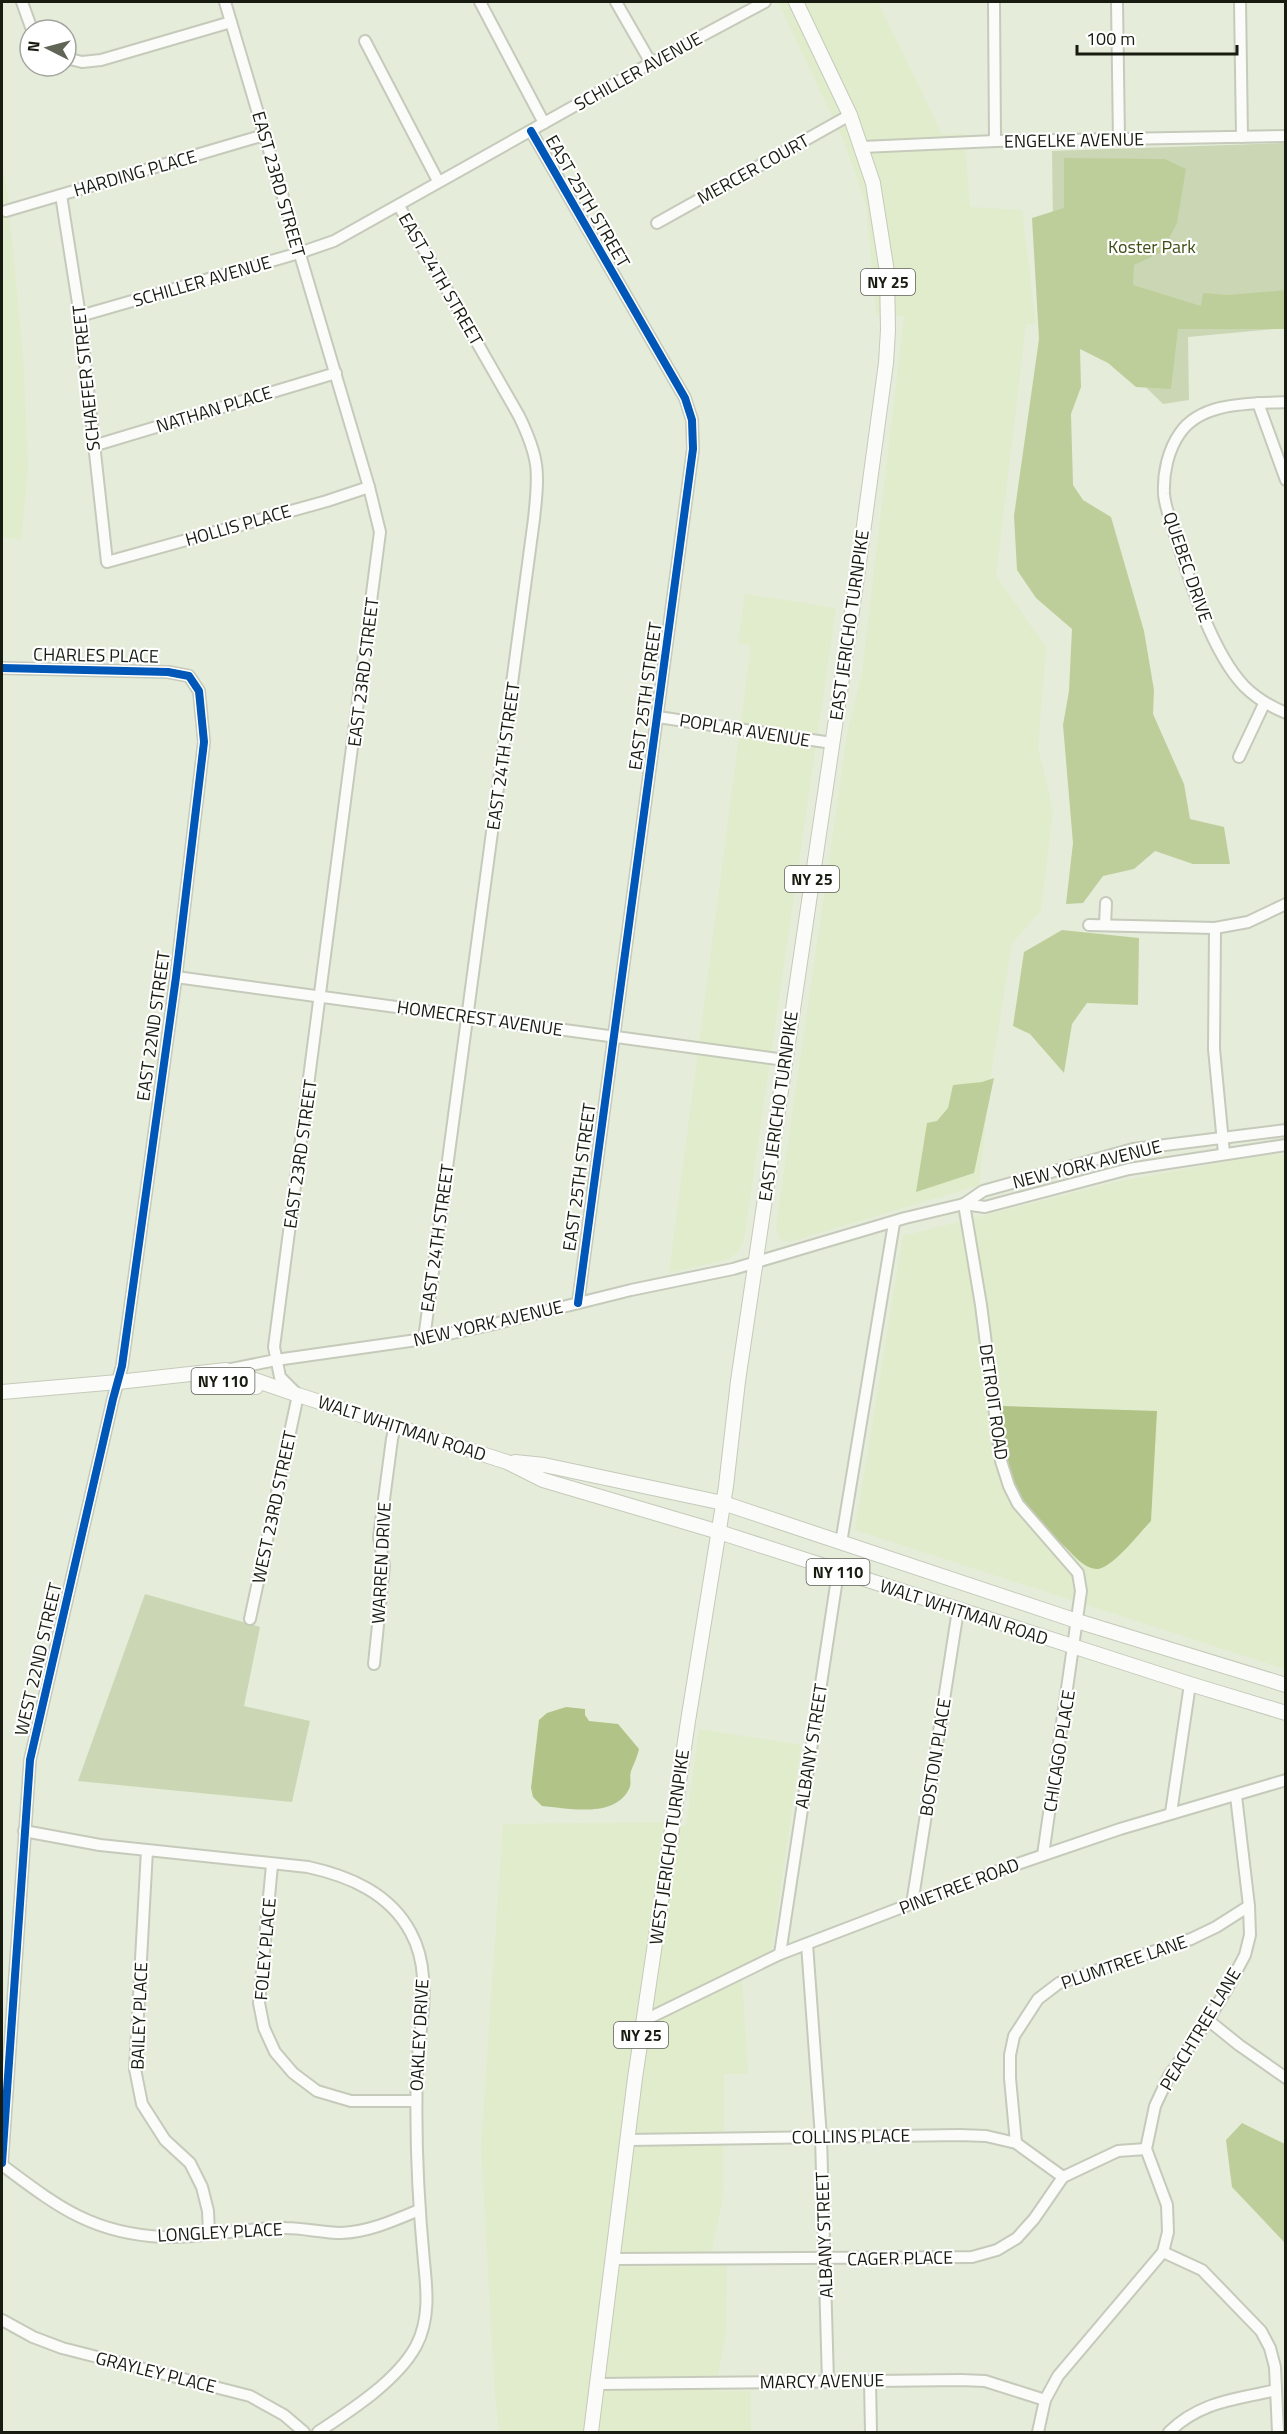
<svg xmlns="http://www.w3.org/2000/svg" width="1287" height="2434" font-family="'Titillium Web',sans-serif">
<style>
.built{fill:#e1eccc}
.green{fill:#cbd7b4}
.forest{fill:#bece9a}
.water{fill:#b1c387}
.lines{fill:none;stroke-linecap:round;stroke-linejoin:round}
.minor-casing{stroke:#c5cabb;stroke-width:14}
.major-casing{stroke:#c5cabb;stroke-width:16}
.minor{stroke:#fbfcf9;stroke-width:10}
.major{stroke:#fbfcf9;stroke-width:14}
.cycleway-casing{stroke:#fff;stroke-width:11}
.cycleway{stroke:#0057b8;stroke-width:8}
.labels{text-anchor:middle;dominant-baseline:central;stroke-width:4.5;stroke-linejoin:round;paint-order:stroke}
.shield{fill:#fff;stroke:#5d6058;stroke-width:1.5}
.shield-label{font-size:16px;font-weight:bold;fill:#181c10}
.street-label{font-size:18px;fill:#181c10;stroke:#fff}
.park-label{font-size:18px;fill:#3f4e15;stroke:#fff}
</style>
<rect width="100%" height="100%" fill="#e5ecd9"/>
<g class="built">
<polygon points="778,2 878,2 942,134 964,134 970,207 1022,210 1036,324 1026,324 996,576 1046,647 1038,749 1053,810 1041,911 1012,943 991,1074 979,1185 789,1242 779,1239 776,1226 848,729 862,673 904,316 876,314 866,205 844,141"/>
<polygon points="2,161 8,197 23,357 28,468 21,540 2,537"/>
<polygon points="745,594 836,608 744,1239 739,1251 729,1259 669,1273 751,645 738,643"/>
<polygon points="1285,1154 1285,1669 855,1530 903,1236 1125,1180 1260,1156"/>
<polygon points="699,1729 801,1745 770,1963 742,1978 748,2074 724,2074 723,2197 712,2251 727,2252 726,2333 715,2391 751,2391 751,2432 499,2432 495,2395 481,2147 503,1824 659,1822 686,1826"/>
</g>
<g class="green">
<polygon points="1285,143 1285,328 1188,337 1189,400 1163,404 1070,313 1055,380 1052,151"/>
<polygon points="145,1594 260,1627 244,1706 310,1721 292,1802 78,1781"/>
</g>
<g class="forest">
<polygon points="1064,158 1165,159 1186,169 1177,223 1162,252 1134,265 1133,285 1201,306 1203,293 1228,295 1286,290 1285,329 1178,329 1171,389 1136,387 1108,363 1080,349 1081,387 1071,414 1073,485 1083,500 1111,517 1144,631 1154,690 1153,714 1184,784 1190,819 1224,827 1230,864 1193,864 1155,851 1134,869 1103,876 1083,903 1066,904 1073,843 1063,725 1069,691 1072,629 1036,598 1017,570 1014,516 1039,339 1032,218 1064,208"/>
<polygon points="1062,930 1139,938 1138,1005 1087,1003 1072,1024 1064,1073 1030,1034 1013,1026 1024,952"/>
<polygon points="994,1078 974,1173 916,1192 927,1123 937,1121 948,1108 953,1085 982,1082"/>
<polygon points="1242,2123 1285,2144 1285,2243 1232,2187 1226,2140"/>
</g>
<g class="water">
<path d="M1002 1406 1157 1411 1151 1521C1140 1532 1112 1569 1097 1569 1084 1569 1073 1554 1064 1546 1009 1497 1008 1477 1002 1406Z"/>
<path d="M566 1707 585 1709V1715L589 1721 618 1724 639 1749C637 1758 634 1763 631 1771 629 1777 632 1784 629 1789 614 1819 568 1808 542 1806L533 1797 531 1788 539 1720 547 1713Z"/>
</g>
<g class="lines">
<g class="minor-casing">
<g id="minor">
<polyline points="22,2 32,30"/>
<polyline points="225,2 369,487 380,532 274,1347 280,1377 298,1395 250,1619"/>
<polyline points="480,2 544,123"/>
<polyline points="616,2 651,63"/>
<polyline points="994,2 995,141"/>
<polyline points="1117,2 1119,140"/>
<polyline points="1240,2 1242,137"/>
<polyline points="365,41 438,181"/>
<polyline points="66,58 82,62 101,60 231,22"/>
<polyline points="531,131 685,398 692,420 693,449 578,1303"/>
<polyline points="862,147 995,141 1286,136"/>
<polyline points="61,195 80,316 107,562 327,501 369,487"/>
<path d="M399 206 519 416C540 459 539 473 534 519L424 1339"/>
<polyline points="6,211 264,135"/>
<polyline points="657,223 850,115"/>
<polyline points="80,316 299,253 334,241 651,63 765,2"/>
<path d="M1286 402C1251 404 1202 401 1180 433 1168 450 1163 473 1164 494 1165 508 1172 524 1176 538 1190 582 1212 652 1244 686 1257 699 1269 706 1286 713"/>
<polyline points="1258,403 1286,480"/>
<polyline points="93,446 336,373"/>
<polyline points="2,668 168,672 189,676 199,691 204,742 176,977 122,1366 113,1399 30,1760 2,2163"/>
<polyline points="658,717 832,743"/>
<polyline points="1239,757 1264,704"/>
<polyline points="1089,925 1215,928 1248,922 1286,904"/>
<polyline points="1105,925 1106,903"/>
<polyline points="1215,928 1214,1049 1224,1153"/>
<polyline points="176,977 785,1060"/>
<polyline points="964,1204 981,1305 1001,1461 1009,1486 1018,1504 1078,1573 1081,1591 1043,1855"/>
<polyline points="964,1204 983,1191 1133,1149 1286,1130"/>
<polyline points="226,1370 276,1360 424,1339 486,1326 631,1290 733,1269 905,1218 964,1204 985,1207 1129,1169 1286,1145"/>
<polyline points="841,1543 894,1223"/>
<polyline points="374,1664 384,1566 379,1537 392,1439 395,1426"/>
<polyline points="1171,1813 1190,1684"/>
<path d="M24 1831 100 1845 308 1867C349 1876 390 1893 411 1933 418 1946 422 1962 423 1977 426 2008 418 2040 417 2071 415 2135 418 2199 424 2262 427 2290 430 2320 416 2346 397 2381 350 2411 318 2432"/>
<polyline points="147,1850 135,2069 142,2104 165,2140 190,2163 202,2187 208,2211 209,2233"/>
<polyline points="272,1865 259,2003 264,2028 275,2052 293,2073 317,2091 351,2101 416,2101"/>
<polyline points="912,1904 958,1610"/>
<polyline points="807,1944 821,2137 828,2382"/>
<polyline points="780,1954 838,1572"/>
<polyline points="1208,2020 1239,2045 1286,2078"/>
<polyline points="643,2021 780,1954 994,1872 1120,1829 1286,1780"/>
<polyline points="627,2140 959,2135 986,2136 1016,2143 1063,2177"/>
<polyline points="1016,2143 1010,2078 1010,2055 1014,2036 1038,1999 1059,1983 1191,1939 1216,1927 1249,1906"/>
<path d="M2 2165C57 2206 92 2234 164 2237 204 2238 246 2227 286 2228 304 2228 323 2233 341 2233 368 2232 393 2221 419 2210"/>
<polyline points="1163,2252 1202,2270 1261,2331 1270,2348 1275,2367 1278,2432"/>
<polyline points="612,2259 972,2257 997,2250 1017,2238 1034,2219 1063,2177 1118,2151 1146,2149"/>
<polyline points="2,2320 33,2337 62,2348 250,2396 284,2415 304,2432"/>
<polyline points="870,2381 871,2432"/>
<polyline points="597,2384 961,2380 985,2381 1045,2400"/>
<polyline points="1038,2432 1045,2400 1058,2376 1163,2252 1168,2232 1167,2205 1146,2149 1155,2106 1169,2076 1208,2020 1228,1987 1245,1955 1250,1935 1249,1906 1236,1796"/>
<path d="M1169 2432C1201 2401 1235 2400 1276 2390"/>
</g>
</g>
<g class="major-casing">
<g id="major">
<polyline points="197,1378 256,1387"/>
<polyline points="2,1392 118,1382 226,1370 298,1395 507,1462 543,1480 719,1532 1190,1684 1286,1713"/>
<polyline points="515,1462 544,1465 723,1503 1077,1621 1286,1685"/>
<polyline points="591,2432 635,2078 688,1721 726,1486 738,1381 857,577 886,363 888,330 887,272 873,183 850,115 796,2"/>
</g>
</g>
<use href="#minor" class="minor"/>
<use href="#major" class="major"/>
<g class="cycleway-casing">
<g id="cycleway">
<polyline points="531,131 685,398 692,420 693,449 578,1303"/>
<polyline points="2,668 168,672 189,676 199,691 204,742 176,977 122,1366 113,1399 30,1760 2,2163"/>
</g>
</g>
<use href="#cycleway" class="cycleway"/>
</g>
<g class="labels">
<g class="shield">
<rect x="861" y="269" width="54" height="26" rx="4.5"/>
<rect x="785" y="866" width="54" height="26" rx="4.5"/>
<rect x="191.5" y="1368" width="63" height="26" rx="4.5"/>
<rect x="806.5" y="1559" width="63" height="26" rx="4.5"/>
<rect x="614" y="2022" width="54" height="26" rx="4.5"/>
</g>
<g class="shield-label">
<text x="888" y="282">NY 25</text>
<text x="812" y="879">NY 25</text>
<text x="223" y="1381">NY 110</text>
<text x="838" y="1572">NY 110</text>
<text x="641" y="2035">NY 25</text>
</g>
<g class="street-label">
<text transform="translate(638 71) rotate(-29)">SCHILLER AVENUE</text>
<text transform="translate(1074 140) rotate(-1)">ENGELKE AVENUE</text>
<text transform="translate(753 169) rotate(-29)">MERCER COURT</text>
<text transform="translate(135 173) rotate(-16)">HARDING PLACE</text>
<text transform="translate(279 184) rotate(74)">EAST 23RD STREET</text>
<text transform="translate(588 201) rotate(60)">EAST 25TH STREET</text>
<text transform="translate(441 279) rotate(60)">EAST 24TH STREET</text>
<text transform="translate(202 281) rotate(-16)">SCHILLER AVENUE</text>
<text transform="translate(86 378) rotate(-96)">SCHAEFER STREET</text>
<text transform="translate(214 409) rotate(-17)">NATHAN PLACE</text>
<text transform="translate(238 525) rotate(-16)">HOLLIS PLACE</text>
<text transform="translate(1188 567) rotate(71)">QUEBEC DRIVE</text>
<text transform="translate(849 625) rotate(-82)">EAST JERICHO TURNPIKE</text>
<text transform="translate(96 655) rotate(1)">CHARLES PLACE</text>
<text transform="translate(363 672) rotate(-83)">EAST 23RD STREET</text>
<text transform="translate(645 696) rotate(-82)">EAST 25TH STREET</text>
<text transform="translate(745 730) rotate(9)">POPLAR AVENUE</text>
<text transform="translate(503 756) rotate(-82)">EAST 24TH STREET</text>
<text transform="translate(480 1018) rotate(8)">HOMECREST AVENUE</text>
<text transform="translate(153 1026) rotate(-82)">EAST 22ND STREET</text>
<text transform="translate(778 1106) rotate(-82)">EAST JERICHO TURNPIKE</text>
<text transform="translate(300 1154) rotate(-82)">EAST 23RD STREET</text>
<text transform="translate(1087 1164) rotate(-14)">NEW YORK AVENUE</text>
<text transform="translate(579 1177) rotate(-82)">EAST 25TH STREET</text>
<text transform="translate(437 1238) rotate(-82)">EAST 24TH STREET</text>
<text transform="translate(488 1323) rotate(-13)">NEW YORK AVENUE</text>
<text transform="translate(994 1402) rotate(82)">DETROIT ROAD</text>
<text transform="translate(402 1428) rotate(18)">WALT WHITMAN ROAD</text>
<text transform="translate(274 1507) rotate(-78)">WEST 23RD STREET</text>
<text transform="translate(381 1563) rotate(-87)">WARREN DRIVE</text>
<text transform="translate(964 1612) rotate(18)">WALT WHITMAN ROAD</text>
<text transform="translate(38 1659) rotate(-77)">WEST 22ND STREET</text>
<text transform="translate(811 1746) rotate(-81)">ALBANY STREET</text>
<text transform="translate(1059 1751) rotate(-81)">CHICAGO PLACE</text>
<text transform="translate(935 1757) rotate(-81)">BOSTON PLACE</text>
<text transform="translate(669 1847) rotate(-82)">WEST JERICHO TURNPIKE</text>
<text transform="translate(959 1886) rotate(-21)">PINETREE ROAD</text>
<text transform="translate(265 1949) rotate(-85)">FOLEY PLACE</text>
<text transform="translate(1124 1962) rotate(-19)">PLUMTREE LANE</text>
<text transform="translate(139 2016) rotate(-88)">BAILEY PLACE</text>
<text transform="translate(1200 2029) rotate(-59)">PEACHTREE LANE</text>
<text transform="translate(419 2035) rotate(-87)">OAKLEY DRIVE</text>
<text transform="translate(851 2136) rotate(-1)">COLLINS PLACE</text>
<text transform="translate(220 2232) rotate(-3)">LONGLEY PLACE</text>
<text transform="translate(824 2235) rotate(-92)">ALBANY STREET</text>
<text transform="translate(900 2258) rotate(-1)">CAGER PLACE</text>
<text transform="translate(156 2372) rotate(14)">GRAYLEY PLACE</text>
<text transform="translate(822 2381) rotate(-1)">MARCY AVENUE</text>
</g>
<g class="park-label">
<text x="1152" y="246">Koster Park</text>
</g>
</g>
<rect width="1287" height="2434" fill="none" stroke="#181c10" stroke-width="6"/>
<g transform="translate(48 48) rotate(276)"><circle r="28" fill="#ffffff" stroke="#a3a49f" stroke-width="1.5"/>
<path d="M0-4.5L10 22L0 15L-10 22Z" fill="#606556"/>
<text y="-9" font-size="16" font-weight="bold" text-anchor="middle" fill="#181c10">N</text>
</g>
<path d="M1077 45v9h160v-9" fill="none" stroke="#181c10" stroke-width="3"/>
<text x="1086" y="45" font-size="18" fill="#181c10" stroke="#ffffff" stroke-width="4.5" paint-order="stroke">100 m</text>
</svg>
